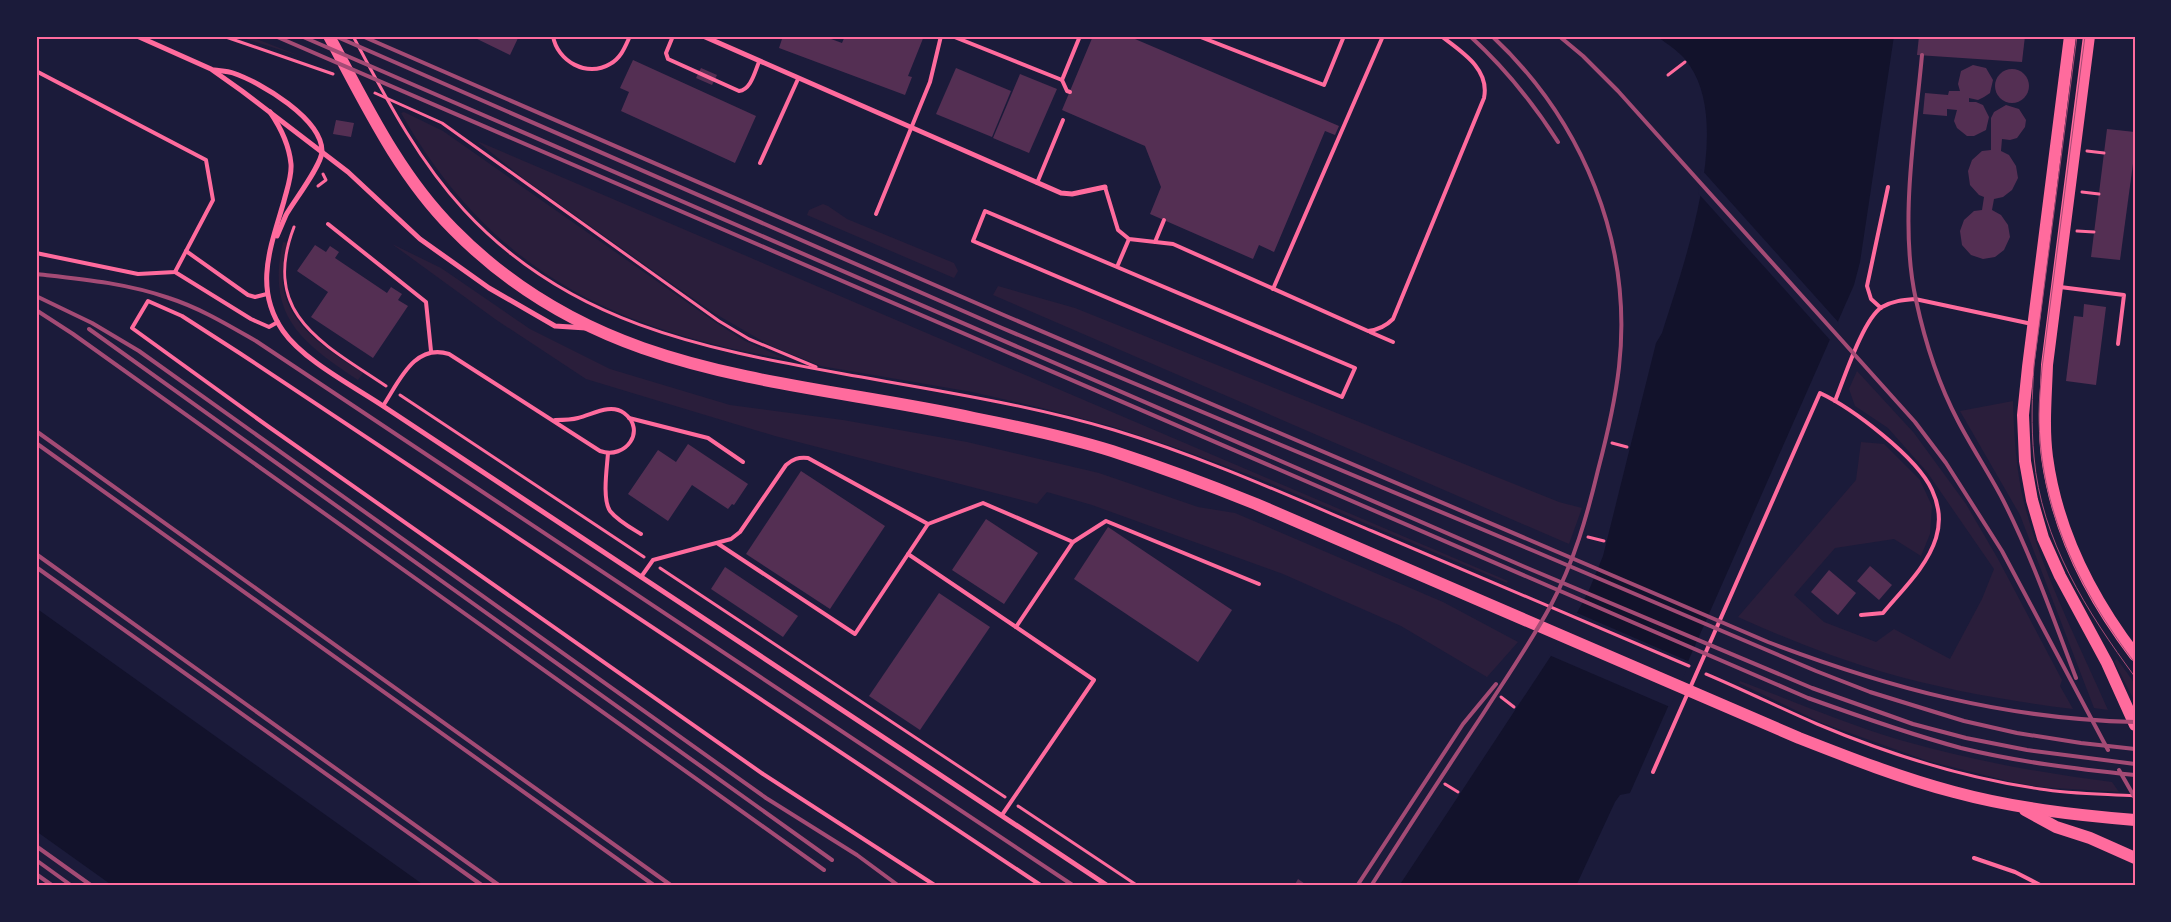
<svg xmlns="http://www.w3.org/2000/svg" width="2171" height="922" font-family="'Open Sans',sans-serif">
<style>
.green{fill:#2a1e3b}
.water{fill:#12122b}
.pier{fill:#1b1b3a}
.building{fill:#542f53}
.lines{fill:none;stroke-linecap:round;stroke-linejoin:round}
.path{stroke:#ff6b9d;stroke-width:3}
.service{stroke:#ff6b9d;stroke-width:4}
.minor{stroke:#ff6b9d;stroke-width:5}
.primary{stroke:#ff6b9d;stroke-width:12}
.tram{stroke:#a44b75;stroke-width:1}
.rail{stroke:#a44b75;stroke-width:4}
.neatline{fill:none;stroke:#ff6b9d;stroke-width:2}
</style>
<rect width="100%" height="100%" fill="#1b1b3a"/>
<g class="green">
<polygon points="237,36 249,36 300,56 240,37"/>
<path d="M404 112 443 131 715 322 743 340 786 359C613 330 490 270 401 113Z"/>
<polygon points="477,141 1508,581 1507,583 1255,477 1180,449 1114,427 1042,408 972,392 821,366 771,346 714,313 665,279 524,179"/>
<polygon points="823,204 828,206 847,219 954,263 958,271 954,278 807,215 809,210"/>
<path d="M283 242 288 243C285 256 281 271 283 285 288 327 331 352 363 373L358 380C301 342 266 316 283 242Z"/>
<polygon points="392,244 441,268 530,329 610,369 730,405 843,420 967,442 1099,473 1198,507 1235,513 1443,602 1518,642 1487,677 1401,626 1283,574 1092,505 1047,492 1037,504 775,436 586,379 495,319"/>
<polygon points="998,286 1075,308 1559,502 1582,508 1569,544 993,295"/>
<path d="M1857 371 1914 433 1966 504 1998 559 2062 680 2060 686 2073 709C2009 701 1945 690 1883 672 1834 658 1785 638 1738 617L1856 480 1861 442 1884 444 1920 480 1932 506 1930 534 1921 556 1894 539 1835 548 1794 595 1824 622 1876 642 1894 629 1950 659 1982 599 1994 569 1927 472 1888 428 1855 406 1849 389Z"/>
<path d="M2013 401C2014 435 2016 469 2024 503 2043 575 2078 642 2108 710L2094 708 2020 515 1960 411Z"/>
<polygon points="2117,659 2135,684 2135,702 2114,661"/>
<path d="M1740 681C1793 701 1846 724 1900 740 1970 760 2040 773 2112 782L2119 792 2039 787 2008 781 1928 761 1822 723 1739 683Z"/>
</g>
<g class="water">
<path d="M1656 36H1894L1860 262 1854 285 1630 793 1620 795 1615 802 1576 886H1399L1568 630 1589 590 1603 556 1656 343 1662 333C1683 266 1733 129 1690 66 1682 53 1669 45 1656 36Z"/>
<polygon points="36,608 425,886 113,886 36,831"/>
</g>
<g class="pier">
<polygon points="1701,169 1839,323 1831,341 1698,193"/>
<polygon points="1575,612 1690,662 1670,707 1549,655"/>
</g>
<g class="building">
<polygon points="471,36 519,36 510,55"/>
<polygon points="783,36 823,36 842,43 845,36 924,36 908,76 912,77 905,95 779,48"/>
<polygon points="1093,36 1136,36 1135,39 1339,126 1335,135 1325,131 1274,252 1259,245 1253,259 1150,214 1161,187 1145,146 1062,110"/>
<polygon points="1919,36 2025,36 2022,62 1917,55"/>
<polygon points="633,60 756,116 735,163 621,111 629,92 620,88"/>
<polygon points="1973,65 1986,68 1993,80 1990,93 1984,97 1978,100 1969,98 1969,102 1976,102 1983,105 1989,117 1986,130 1974,136 1967,136 1957,128 1954,121 1957,110 1947,109 1947,116 1923,114 1925,93 1948,95 1949,91 1960,91 1958,84 1961,71"/>
<polygon points="701,68 717,75 712,85 696,78"/>
<polygon points="956,68 1011,91 992,137 936,114"/>
<circle cx="2012" cy="86" r="17"/>
<polygon points="1020,74 1057,89 1029,153 993,138"/>
<polygon points="2006,105 2019,109 2026,120 2025,127 2017,138 2010,140 2002,139 2001,151 2009,155 2016,166 2018,178 2012,190 2003,197 1994,199 1992,210 2001,215 2008,225 2010,237 2004,250 1995,257 1983,259 1971,255 1962,245 1960,231 1964,220 1974,211 1982,210 1984,197 1979,195 1970,185 1968,171 1972,160 1982,151 1991,150 1991,118 1994,112"/>
<polygon points="336,120 354,123 351,137 333,134"/>
<polygon points="2107,129 2135,132 2135,149 2120,260 2091,257"/>
<polygon points="315,245 326,252 330,246 339,252 335,258 387,293 391,287 402,294 398,300 408,306 373,358 311,317 328,292 297,271"/>
<polygon points="2084,304 2106,307 2096,385 2066,381 2074,316 2083,317"/>
<polygon points="688,444 748,484 734,505 732,504 728,509 692,485 668,521 628,494 658,450 676,462"/>
<polygon points="801,471 885,526 830,609 746,554"/>
<polygon points="986,519 1038,553 1004,604 952,570"/>
<polygon points="1108,527 1232,610 1198,662 1074,579"/>
<polygon points="1870,566 1892,585 1879,600 1857,581"/>
<polygon points="725,567 798,616 783,637 711,589"/>
<polygon points="1829,570 1856,593 1838,615 1811,592"/>
<polygon points="939,593 990,627 920,730 869,696"/>
<polygon points="1298,879 1308,886 1294,886"/>
</g>
<g class="lines">
<g class="path">
<polyline points="223,36 333,74"/>
<path d="M353 36C386 98 417 159 464 210 568 323 701 348 844 374 934 390 1026 404 1114 430 1203 457 1287 495 1372 531 1477 576 1583 621 1689 666"/>
<polyline points="1668,75 1685,62"/>
<polyline points="375,93 442,123 719,321 749,339 816,367"/>
<polyline points="2087,151 2104,153"/>
<polyline points="318,186 326,180 323,174"/>
<polyline points="2082,192 2099,194"/>
<path d="M294 227C260 315 324 344 386 386"/>
<polyline points="2077,231 2094,232"/>
<polyline points="400,395 644,557"/>
<polyline points="1612,443 1627,447"/>
<polyline points="1588,537 1604,541"/>
<polyline points="660,568 1005,797"/>
<path d="M1706 674C1744 690 1780 708 1817 724 1888 754 1964 778 2040 789 2071 794 2103 794 2135 796"/>
<polyline points="1501,697 1514,707"/>
<polyline points="1445,784 1458,792"/>
<polyline points="1018,806 1138,886"/>
</g>
<g class="service">
<path d="M553 36C557 61 587 78 610 64 621 58 625 47 630 36"/>
<path d="M673 36 666 53 668 59 739 91C751 90 755 71 759 62"/>
<polyline points="952,36 1062,80 1080,36"/>
<polyline points="1198,36 1324,85 1344,36"/>
<polyline points="36,71 206,160 213,200 175,272 138,274 36,253"/>
<polyline points="1062,80 1067,91 1070,92"/>
<polyline points="760,163 798,79"/>
<polyline points="1037,183 1063,120"/>
<path d="M1105 187 1118 230 1129 239 1173 244 1368 331C1378 330 1385 327 1393 319L1484 98C1490 69 1462 52 1441 36"/>
<polyline points="876,214 930,82 941,36"/>
<polyline points="328,224 426,302 431,351"/>
<polyline points="1155,242 1164,220"/>
<polyline points="186,251 248,295 255,297 267,294"/>
<polyline points="1117,267 985,211 973,241 1342,397 1355,368 1117,267 1129,239"/>
<polyline points="175,272 251,319 269,327 278,322"/>
<polyline points="2060,287 2124,295 2118,344"/>
<polyline points="1273,289 1383,36"/>
<polyline points="1881,308 1871,299 1867,286 1888,187"/>
<polyline points="1370,332 1393,342"/>
<path d="M1835 401C1844 379 1863 319 1882 307 1892 301 1903 300 1915 299L2032 324"/>
<path d="M383 406C399 382 414 343 449 354L600 451C626 460 647 430 624 413 610 403 592 415 578 418 571 420 563 420 555 420"/>
<polyline points="629,418 708,438 743,462"/>
<path d="M608 453C607 468 602 499 610 511 618 521 631 528 641 534"/>
<polyline points="1073,542 1106,521 1259,584"/>
<polyline points="717,543 855,634 928,524"/>
<path d="M641 577 653 560 731 539 740 532 786 465C793 459 798 457 808 458L928 524 983 503 1073 542 1016 627 908 554"/>
<path d="M1653 772 1820 393C1852 408 1917 457 1932 490 1939 505 1941 522 1936 538 1927 567 1902 590 1883 613L1861 615"/>
<polyline points="1002,815 1094,680 1016,627"/>
<polyline points="1974,858 2015,872 2042,886"/>
<polyline points="936,886 763,774 269,427 132,328 148,301 182,316 241,354 1042,886"/>
</g>
<g class="minor">
<polyline points="137,36 211,69 242,91 348,172 420,239 489,288 555,326 586,328"/>
<polyline points="703,36 1061,193 1072,194 1105,187"/>
<path d="M214 70C220 71 227 71 233 73 260 82 323 119 322 152 321 166 294 201 286 215 283 222 280 229 277 236"/>
<path d="M270 112C281 128 289 144 291 164 292 176 287 189 284 201 271 246 253 288 283 331 303 360 353 386 383 406L1108 886"/>
</g>
<g class="primary">
<path d="M329 36C365 103 399 175 453 229 601 380 782 377 974 418 1020 427 1067 437 1112 451 1161 467 1209 485 1256 504L1799 738C1850 758 1901 778 1954 792 2013 808 2074 815 2135 820"/>
<polyline points="2070,36 2028,367 2023,415 2025,461 2032,500 2043,538 2060,576 2107,663 2135,725"/>
<path d="M2089 36 2047 365C2046 396 2043 427 2047 457 2057 531 2090 596 2135 655"/>
<polyline points="2025,810 2056,827 2090,838 2135,858"/>
</g>
<g class="tram">
<path d="M2077 36 2034 365C2032 396 2031 426 2034 457 2041 540 2087 612 2135 677"/>
<path d="M2085 36 2042 368C2041 383 2039 399 2039 414 2039 508 2079 590 2135 663"/>
</g>
<g class="rail">
<path d="M275 36 1808 698C1858 716 1909 734 1961 748 2018 762 2077 769 2135 775"/>
<polyline points="301,36 1525,567 1812,688 1913,724 1966,738 2027,750 2135,764"/>
<polyline points="335,36 1002,328 1534,551 1816,671 1870,692 1964,721 2017,733 2081,743 2135,749"/>
<path d="M362 36 1006 316 1768 642C1889 688 2005 719 2135 722"/>
<path d="M1470 36C1506 69 1532 101 1558 142"/>
<polyline points="1559,36 1583,56 1618,91 1915,422 1946,463 2002,551 2108,750"/>
<path d="M1922 55C1915 132 1899 224 1916 300 1925 342 1938 383 1958 421 1972 448 1989 473 2003 500 2032 557 2053 618 2076 678"/>
<path d="M36 274C81 279 126 283 169 298 200 308 228 325 256 341L1074 886"/>
<polyline points="36,296 92,323 139,351 766,798 857,855 899,886"/>
<polyline points="36,310 73,334 824,870"/>
<polyline points="89,329 832,860"/>
<polyline points="36,431 672,886"/>
<polyline points="36,443 655,886"/>
<polyline points="36,554 500,886"/>
<polyline points="36,567 483,886"/>
<polyline points="2119,770 2135,798"/>
<polyline points="36,846 92,886"/>
<polyline points="36,860 72,886"/>
<polyline points="36,874 53,886"/>
<polyline points="1357,886 1463,724 1496,684"/>
<path d="M1371 886C1408 828 1445 771 1483 714 1506 678 1531 642 1551 605 1574 562 1587 516 1598 470 1607 436 1615 402 1619 367 1633 243 1583 121 1492 36"/>
</g>
</g>
<rect width="2171" height="922" fill="none" stroke="#1b1b3a" stroke-width="75"/>
<rect x="38" y="38" width="2096" height="846" class="neatline"/>
</svg>
